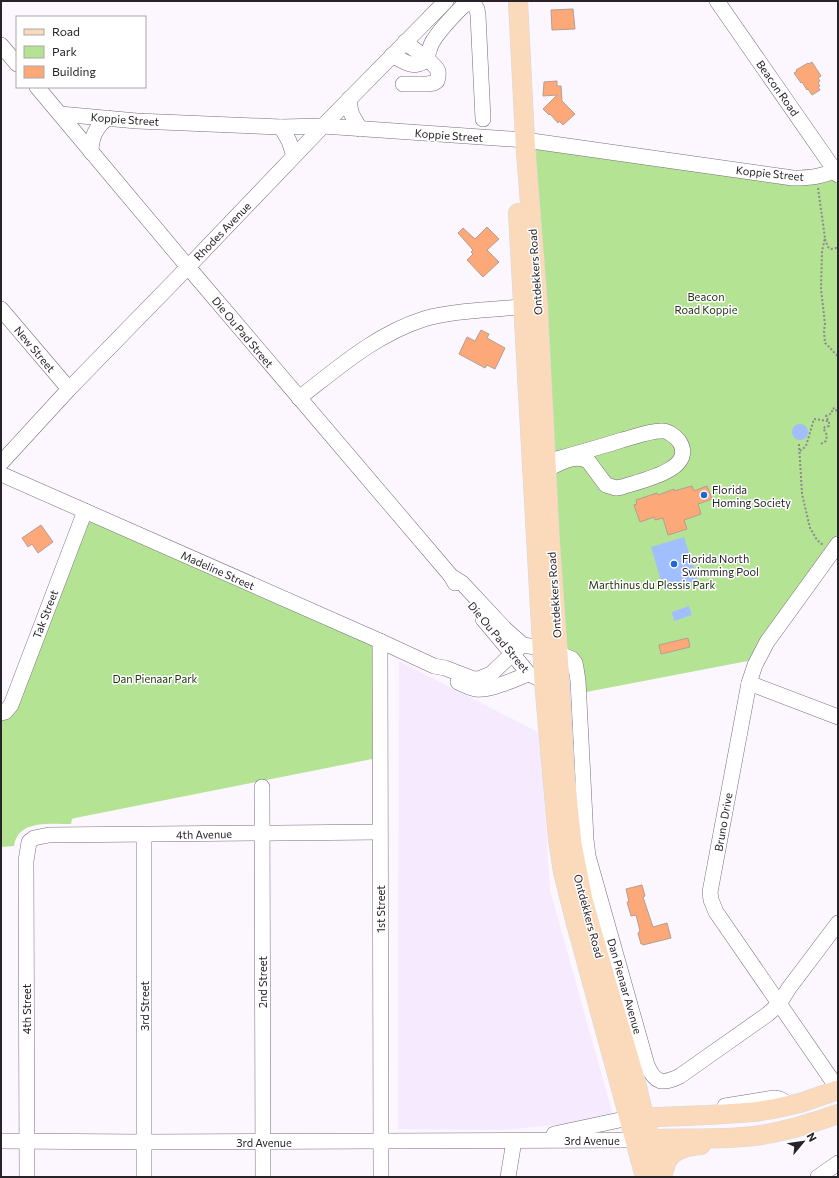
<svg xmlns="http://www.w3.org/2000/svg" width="839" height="1178" font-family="Commissioner,sans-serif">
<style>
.education{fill:#f5eafe}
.green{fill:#b4e393}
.water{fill:#a1bffe}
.building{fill:#fda878;stroke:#b49e93}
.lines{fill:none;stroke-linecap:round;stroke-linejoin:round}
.minor-casing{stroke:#796c7d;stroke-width:16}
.major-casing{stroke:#d8d7d8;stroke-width:20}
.path{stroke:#8e888f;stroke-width:2;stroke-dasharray:2 2;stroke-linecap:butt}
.minor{stroke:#fff;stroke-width:15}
.major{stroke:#fbdabc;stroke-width:19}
.poi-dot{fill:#1f67d3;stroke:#fff;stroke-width:1.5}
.labels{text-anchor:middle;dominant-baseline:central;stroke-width:3;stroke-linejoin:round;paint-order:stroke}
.street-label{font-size:11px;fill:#282229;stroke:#fff}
.park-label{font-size:11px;fill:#213413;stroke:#fff}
.poi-label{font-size:11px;fill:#282229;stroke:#fff;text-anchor:start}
</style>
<rect width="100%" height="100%" fill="#fcf6fe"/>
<polygon class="education" points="399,661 540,733 550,890 614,1119 503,1130 398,1129"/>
<g class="green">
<polygon points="531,145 794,181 833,174 838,181 838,538 753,660 581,693 567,653"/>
<path d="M87 516 376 643 377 758 75 818 72 819 71 824C50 824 18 819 14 846L1 847V717Z"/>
</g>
<g class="water">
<circle cx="800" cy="432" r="8"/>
<polygon points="684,537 698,581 664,591 651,547"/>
<polygon points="689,606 692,615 674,621 672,612"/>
</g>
<g class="building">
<polygon points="573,9 575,29 552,30 551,10"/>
<polygon points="812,62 821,76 818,78 820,81 818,83 820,86 818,87 820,90 812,95 808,89 807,90 802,82 801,83 794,73 797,71 796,70 808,63 809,64"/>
<polygon points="557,81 557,86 561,86 562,101 575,114 563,125 559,121 558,123 550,114 549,115 543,109 557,95 543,96 544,82"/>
<polygon points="487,227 499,239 487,250 499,262 483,277 467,260 473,254 471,252 473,250 458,233 463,228 475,239"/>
<polygon points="481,330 489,334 487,338 505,348 495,369 487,365 485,368 459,354 467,337 475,341"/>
<polygon points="692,486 694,491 707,486 712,499 698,504 701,514 684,520 687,529 668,535 663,518 655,520 654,517 640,522 634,505 637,504 636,500 657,493 658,495 674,489 674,491"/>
<polygon points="41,525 53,542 38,553 32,544 28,547 22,538"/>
<polygon points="688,638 690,647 661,654 659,645"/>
<polygon points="642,885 645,896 643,897 653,927 667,923 671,938 643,945 643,944 641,944 638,933 640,931 636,915 631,916 627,902 629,902 626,889"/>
</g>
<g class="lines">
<g class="minor-casing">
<g id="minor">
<polyline points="717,1 838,175"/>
<polyline points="1,45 17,64"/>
<path d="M392 55C400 59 410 67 419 64 429 62 428 48 433 41 441 28 453 16 464 5L467 4 473 3 477 9 478 15 483 119"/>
<path d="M403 84H427L434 83 437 81C438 77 439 74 438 71 435 63 412 48 405 42"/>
<polyline points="37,87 188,267 451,576 455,583"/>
<polyline points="349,99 351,113 360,129"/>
<path d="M60 114 137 121 281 127 323 126 525 140 793 178C809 178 824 177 838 168"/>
<polyline points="281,127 289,141 294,156"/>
<path d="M91 152C91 137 96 126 108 118"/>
<polyline points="1,309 69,389"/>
<path d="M299 398C338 368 376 334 424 319 442 313 462 312 481 310 498 309 516 307 533 306"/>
<polyline points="1,463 69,389 188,267 323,126 446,1"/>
<path d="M546 470C558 464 577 452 589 462L606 485 616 488 622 487C639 481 698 470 679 441 675 436 667 430 661 431 649 431 634 437 622 440 597 448 571 455 546 462"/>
<polyline points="1,474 380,641 434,666 445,668 471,678 476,679 481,678 491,674 512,654 520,647"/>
<polyline points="838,544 767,642 755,665 749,683 710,892 711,900 716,912 838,1089"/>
<path d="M451 576 462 583 505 629 523 645 542 648 558 653 572 659 575 663 576 668 578 681 586 839 588 856 647 1065C655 1083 662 1085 680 1076L768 1014 779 1004 789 988 838 923"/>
<polyline points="483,619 529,674 544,681 554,681"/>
<polyline points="380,641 381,1177"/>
<path d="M458 682C464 685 470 688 476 689 491 691 514 679 529 674"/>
<polyline points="749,683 838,717"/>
<polyline points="1,713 5,712 11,705 85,511"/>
<polyline points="262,787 263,1177"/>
<polyline points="144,835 144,1177"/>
<polyline points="725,1106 774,1098 780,1099 790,1105"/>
<polyline points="554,1134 629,1118"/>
<polyline points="1,1141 144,1142 635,1140"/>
<polyline points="27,1177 26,861 29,842 34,838 49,835 380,832"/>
<polyline points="508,1177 514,1141"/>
<polyline points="818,1177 838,1163"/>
</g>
</g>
<g class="major-casing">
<g id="major">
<polyline points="518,1 525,140 538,305 550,541 558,653 565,777 572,844 583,900 604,974 636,1082 644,1117 662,1177"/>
<polyline points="518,213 544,681 558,840 563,872 574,916 645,1177"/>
<polyline points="633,1118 708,1115 754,1112 773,1109 800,1103 838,1090"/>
<path d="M638 1140C673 1137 708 1140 743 1137 775 1135 807 1125 838 1114"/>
<path d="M662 1176C664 1171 665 1165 667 1161 673 1149 689 1146 701 1145"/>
</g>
</g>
<g class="path">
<path d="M818 188 825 238 822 251 821 289 825 324 824 331 825 343C830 347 833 352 838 356"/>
<polyline points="825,239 828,247 831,249 836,248 838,249"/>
<polyline points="799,444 802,494 810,528 817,540 823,545"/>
<path d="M821 444 826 441C827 436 827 433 823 429L825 427 829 426V422L826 416 832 413V409L835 408 838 414"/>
<polyline points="800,451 806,446 814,419 828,421"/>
</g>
<use href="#minor" class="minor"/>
<use href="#major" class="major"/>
</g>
<g class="poi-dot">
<circle cx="704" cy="495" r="4"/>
<circle cx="674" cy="564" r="4"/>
</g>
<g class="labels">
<g class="street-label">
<text transform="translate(778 88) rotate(55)">Beacon Road</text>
<text transform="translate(125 119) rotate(4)">Koppie Street</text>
<text transform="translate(449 135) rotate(4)">Koppie Street</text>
<text transform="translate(770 173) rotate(6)">Koppie Street</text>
<text transform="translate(222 231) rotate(-46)">Rhodes Avenue</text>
<text transform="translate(535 272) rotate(-94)">Ontdekkers Road</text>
<text transform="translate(243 332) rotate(50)">Die Ou Pad Street</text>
<text transform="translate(35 349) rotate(50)">New Street</text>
<text transform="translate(218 570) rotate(24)">Madeline Street</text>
<text transform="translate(554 595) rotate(-94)">Ontdekkers Road</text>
<text transform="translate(45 614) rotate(-69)">Tak Street</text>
<text transform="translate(499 637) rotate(50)">Die Ou Pad Street</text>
<text transform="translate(723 822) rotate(-80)">Bruno Drive</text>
<text transform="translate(204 834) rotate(-1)">4th Avenue</text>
<text transform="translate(380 909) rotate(-90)">1st Street</text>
<text transform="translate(589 916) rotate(75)">Ontdekkers Road</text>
<text transform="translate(262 982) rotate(-90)">2nd Street</text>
<text transform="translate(625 986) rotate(74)">Dan Pienaar Avenue</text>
<text transform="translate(144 1006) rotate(-90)">3rd Street</text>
<text transform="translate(26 1009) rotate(-90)">4th Street</text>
<text x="592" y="1140">3rd Avenue</text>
<text x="264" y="1142">3rd Avenue</text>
</g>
<g class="park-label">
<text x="706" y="296">Beacon<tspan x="706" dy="13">Road Koppie</tspan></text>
<text x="652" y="584">Marthinus du Plessis Park</text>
<text x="155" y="678">Dan Pienaar Park</text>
</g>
<g class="poi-label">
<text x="712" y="489">Florida<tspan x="712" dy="13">Homing Society</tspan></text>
<text x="682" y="558">Florida North<tspan x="682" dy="13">Swimming Pool</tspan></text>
</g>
</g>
<rect width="839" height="1178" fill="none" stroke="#282229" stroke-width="4"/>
<rect x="16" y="16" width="130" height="72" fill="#ffffff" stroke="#a9a7a9"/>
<rect x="24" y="29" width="20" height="6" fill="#fbdabc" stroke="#a9a7a9"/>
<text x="52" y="36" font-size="12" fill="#282229">Road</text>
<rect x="24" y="46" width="20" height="12" fill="#b4e393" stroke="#a9a7a9"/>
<text x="52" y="56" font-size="12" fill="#282229">Park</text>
<rect x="24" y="66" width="20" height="12" fill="#fda878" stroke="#a9a7a9"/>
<text x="52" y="76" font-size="12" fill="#282229">Building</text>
<g transform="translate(803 1142) rotate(61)" stroke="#ffffff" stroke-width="3" paint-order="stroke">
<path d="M0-3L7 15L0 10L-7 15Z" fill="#282229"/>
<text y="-6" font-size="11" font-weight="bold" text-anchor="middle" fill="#282229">N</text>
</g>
</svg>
